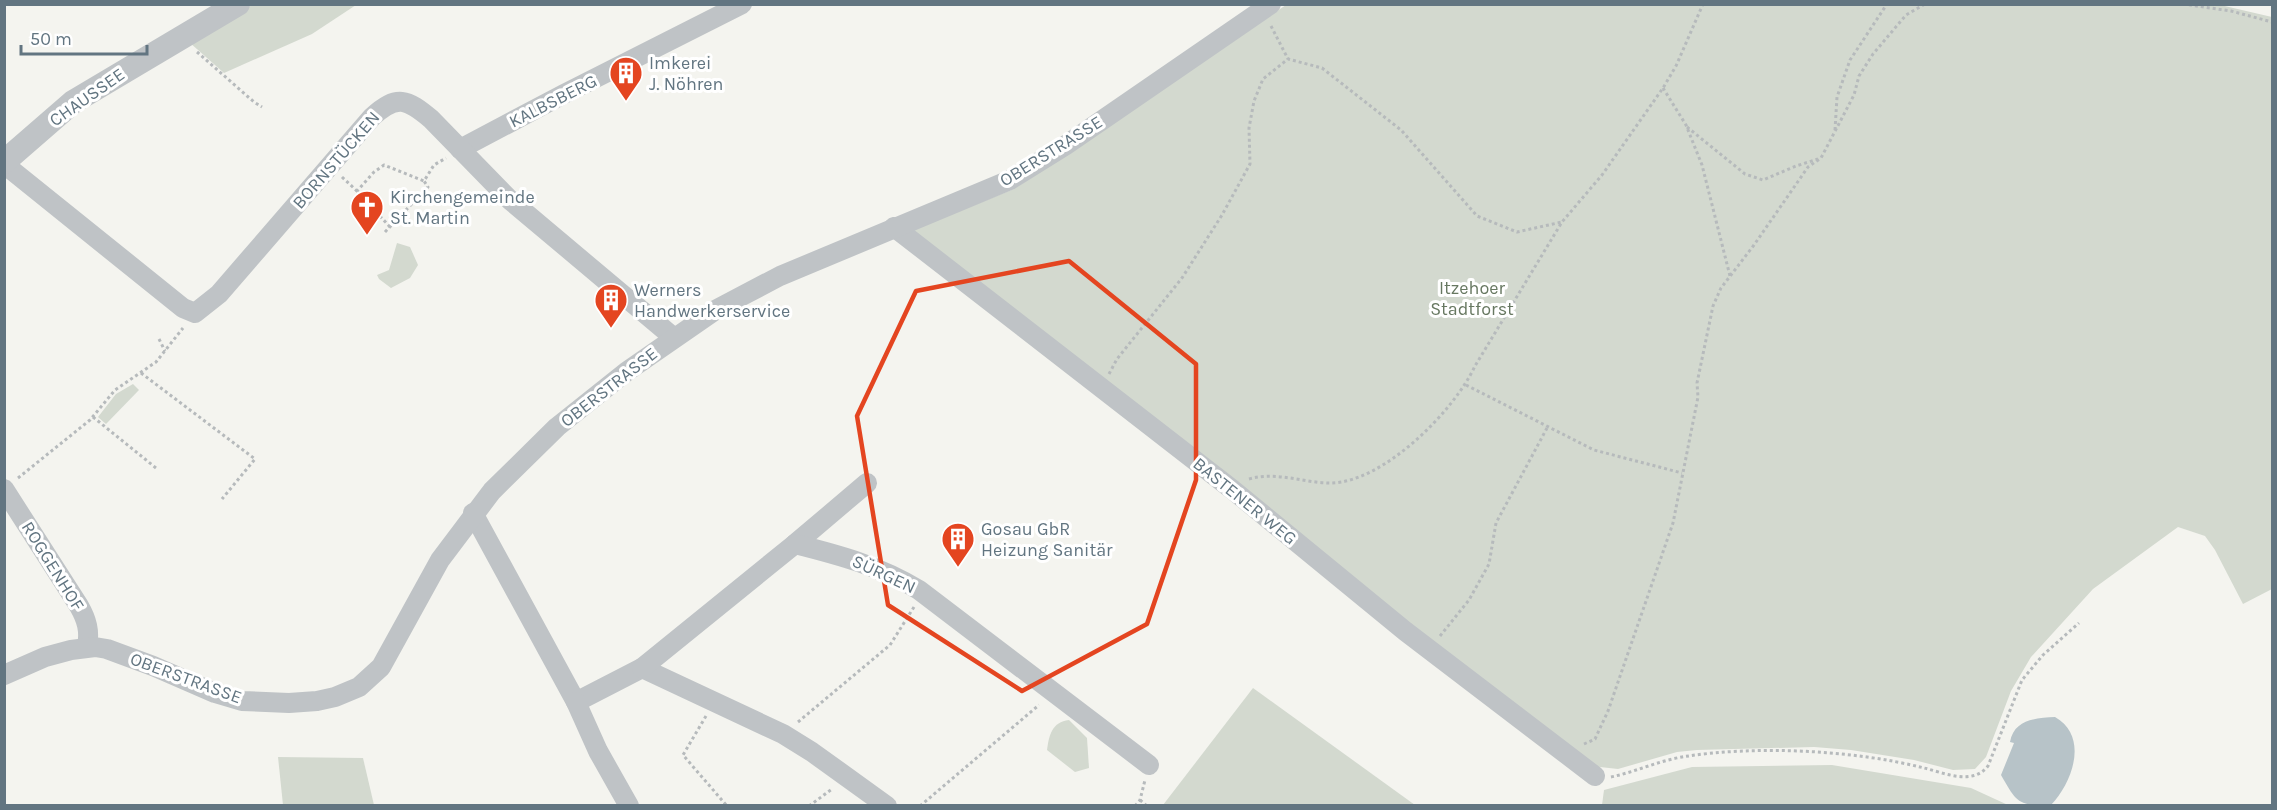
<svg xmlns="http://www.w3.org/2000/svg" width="2277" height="810" font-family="Karla,sans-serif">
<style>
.green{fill:#d3d9cf}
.water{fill:#b7c3c8}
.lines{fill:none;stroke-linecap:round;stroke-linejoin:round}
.path{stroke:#b6babc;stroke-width:3;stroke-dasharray:3 3;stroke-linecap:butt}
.minor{stroke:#bfc3c6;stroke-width:20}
.tertiary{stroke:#bfc3c6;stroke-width:24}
.marked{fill:none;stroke:#e44520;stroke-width:4.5;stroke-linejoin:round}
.labels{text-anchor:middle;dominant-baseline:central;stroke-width:6;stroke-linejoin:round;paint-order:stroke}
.poi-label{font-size:18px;fill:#627581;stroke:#fff;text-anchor:start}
.street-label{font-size:18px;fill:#627581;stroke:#fff}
.park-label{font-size:18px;fill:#677861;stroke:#fff}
</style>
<rect width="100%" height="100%" fill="#f4f4ef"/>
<g class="green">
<polygon points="2216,4 2272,17 2272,589 2243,604 2215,550 2205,536 2178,527 2093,589 2031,657 2011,691 1986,757 1975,769 1953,770 1914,760 1851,750 1814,747 1697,750 1677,752 1618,769 1591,766 905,233 1014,189 1286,5"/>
<polygon points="252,5 356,5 312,34 224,73 189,42"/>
<polygon points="397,243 410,247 418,265 410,278 391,288 379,279 377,275 389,270"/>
<polygon points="133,384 139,390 106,424 98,417 116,394"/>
<polygon points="1253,688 1415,805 1163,805"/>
<path d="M1069 720 1087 738 1089 768 1075 772 1047 750C1049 735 1052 722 1069 720Z"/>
<polygon points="278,757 363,758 374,805 283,805"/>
<polygon points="1832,765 1971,788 2008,805 1602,805 1604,790 1692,767"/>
</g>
<path class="water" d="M2055 717C2089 736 2073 782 2051 805 2018 806 2017 803 2001 775L2014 743 2010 742C2014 719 2036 718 2055 717Z"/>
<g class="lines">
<g class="path">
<polyline points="2183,4 2231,11 2272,22"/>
<polyline points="1271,26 1288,59"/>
<polyline points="197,52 254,102 262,107"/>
<polyline points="1663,88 1686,125 1702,165 1730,276"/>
<polyline points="1687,127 1745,174 1763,180 1796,166 1818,159"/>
<polyline points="1835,130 1837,97 1850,60 1887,4"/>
<polyline points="342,177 357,191"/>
<polyline points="390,227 357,191 374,172 384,165 424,181"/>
<polyline points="385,232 428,187 424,181 434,165 446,158"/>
<polyline points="159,339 165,351"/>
<polyline points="141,373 255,459 222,499"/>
<polyline points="1109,374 1117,359 1182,278 1222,215 1250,164 1249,128 1254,101 1263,79 1288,59 1322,68 1401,130 1477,216 1517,232 1562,222"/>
<polyline points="1466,385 1594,450 1682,473"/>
<polyline points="93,417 156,468"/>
<polyline points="18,478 90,420 115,390 156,362 183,328"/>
<path d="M1249 479C1277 471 1303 483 1331 483 1384 482 1454 411 1475 366L1562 222 1602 175 1663 88 1676 66 1703 4"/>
<polyline points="1440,636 1469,600 1489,564 1496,523 1547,428"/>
<polyline points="706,716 683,755 727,806"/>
<polyline points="798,722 890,645 914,607"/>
<polyline points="1584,744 1595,739 1608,711 1673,523 1698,397 1697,383 1713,306 1721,288 1754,245 1808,167 1821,158 1854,95 1859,76 1873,54 1906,15 1925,4"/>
<path d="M1611 777C1635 772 1658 761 1682 757 1754 745 1854 750 1924 768 1945 773 1972 786 1988 766L2022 680 2043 655 2079 623"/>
<polyline points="1140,800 1147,806"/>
<polyline points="809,806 832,789"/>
<polyline points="920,806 1039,705"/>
<polyline points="1135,806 1140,800 1145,780"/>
</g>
<g class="minor">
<polyline points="460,149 564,94 742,4"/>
<path d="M4 164 183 308 195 313 219 294 372 117C397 94 407 99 431 119L510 200 673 337"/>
<polyline points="894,227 1233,490 1405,631 1595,776"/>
<path d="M4 489 79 606C87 620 90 631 87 647"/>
<polyline points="473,513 576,702 642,668 783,734 812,752 887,806"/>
<polyline points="795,544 867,483"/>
<path d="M642 668 795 544C839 555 880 566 919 590L1149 765"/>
<polyline points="4,675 45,657 71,650 95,647 107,649 153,666 215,693 242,701 289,703 317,701 335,697 359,687 381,667 440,560 492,491 557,427 626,372 717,309 780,276 1010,180 1066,145 1271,4"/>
<polyline points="576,702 598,751 629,806"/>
</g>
<polyline class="tertiary" points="4,162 73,102 238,4"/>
</g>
<path class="marked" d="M1069 261 1196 364V480L1147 624 1022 691 888 605 857 416 916 291Z"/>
<defs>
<g id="building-pin" transform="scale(1.725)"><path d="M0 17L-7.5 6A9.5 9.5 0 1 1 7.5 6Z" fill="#e44520" stroke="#fff"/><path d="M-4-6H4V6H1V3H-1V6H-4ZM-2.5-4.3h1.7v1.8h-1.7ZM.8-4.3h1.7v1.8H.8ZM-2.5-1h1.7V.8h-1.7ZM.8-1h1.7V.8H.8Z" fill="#fff"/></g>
<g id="church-pin" transform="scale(1.725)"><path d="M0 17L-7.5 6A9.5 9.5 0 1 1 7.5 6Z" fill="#e44520" stroke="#fff"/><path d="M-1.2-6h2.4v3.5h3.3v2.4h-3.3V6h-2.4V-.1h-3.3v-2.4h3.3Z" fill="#fff"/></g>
</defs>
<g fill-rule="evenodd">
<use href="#building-pin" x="626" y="73"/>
<use href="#church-pin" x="367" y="207"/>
<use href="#building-pin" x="611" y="300"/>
<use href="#building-pin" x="958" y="539"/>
</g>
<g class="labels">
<g class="poi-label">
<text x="649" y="63">Imkerei<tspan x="649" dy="21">J. Nöhren</tspan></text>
<text x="390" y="197">Kirchengemeinde<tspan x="390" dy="21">St. Martin</tspan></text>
<text x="634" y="290">Werners<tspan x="634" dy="21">Handwerkerservice</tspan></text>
<text x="981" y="529">Gosau GbR<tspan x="981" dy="21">Heizung Sanitär</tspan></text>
</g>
<g class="street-label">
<text transform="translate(87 97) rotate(-35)">CHAUSSEE</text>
<text transform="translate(553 101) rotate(-27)">KALBSBERG</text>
<text transform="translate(1051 151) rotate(-32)">OBERSTRASSE</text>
<text transform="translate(336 160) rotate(-49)">BORNSTÜCKEN</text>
<text transform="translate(609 387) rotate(-38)">OBERSTRASSE</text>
<text transform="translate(1245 501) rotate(39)">BASTENER WEG</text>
<text transform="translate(53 566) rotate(58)">ROGGENHOF</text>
<text transform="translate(884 574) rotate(25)">SÜRGEN</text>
<text transform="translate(186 678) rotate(20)">OBERSTRASSE</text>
</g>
<g class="park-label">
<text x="1472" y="288">Itzehoer<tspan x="1472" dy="21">Stadtforst</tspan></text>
</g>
</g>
<rect width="2277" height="810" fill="none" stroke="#627581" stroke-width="12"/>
<path d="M21 45v9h126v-9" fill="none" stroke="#627581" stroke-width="3"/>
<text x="30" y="45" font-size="18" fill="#627581" stroke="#ffffff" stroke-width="4.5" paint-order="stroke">50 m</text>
</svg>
